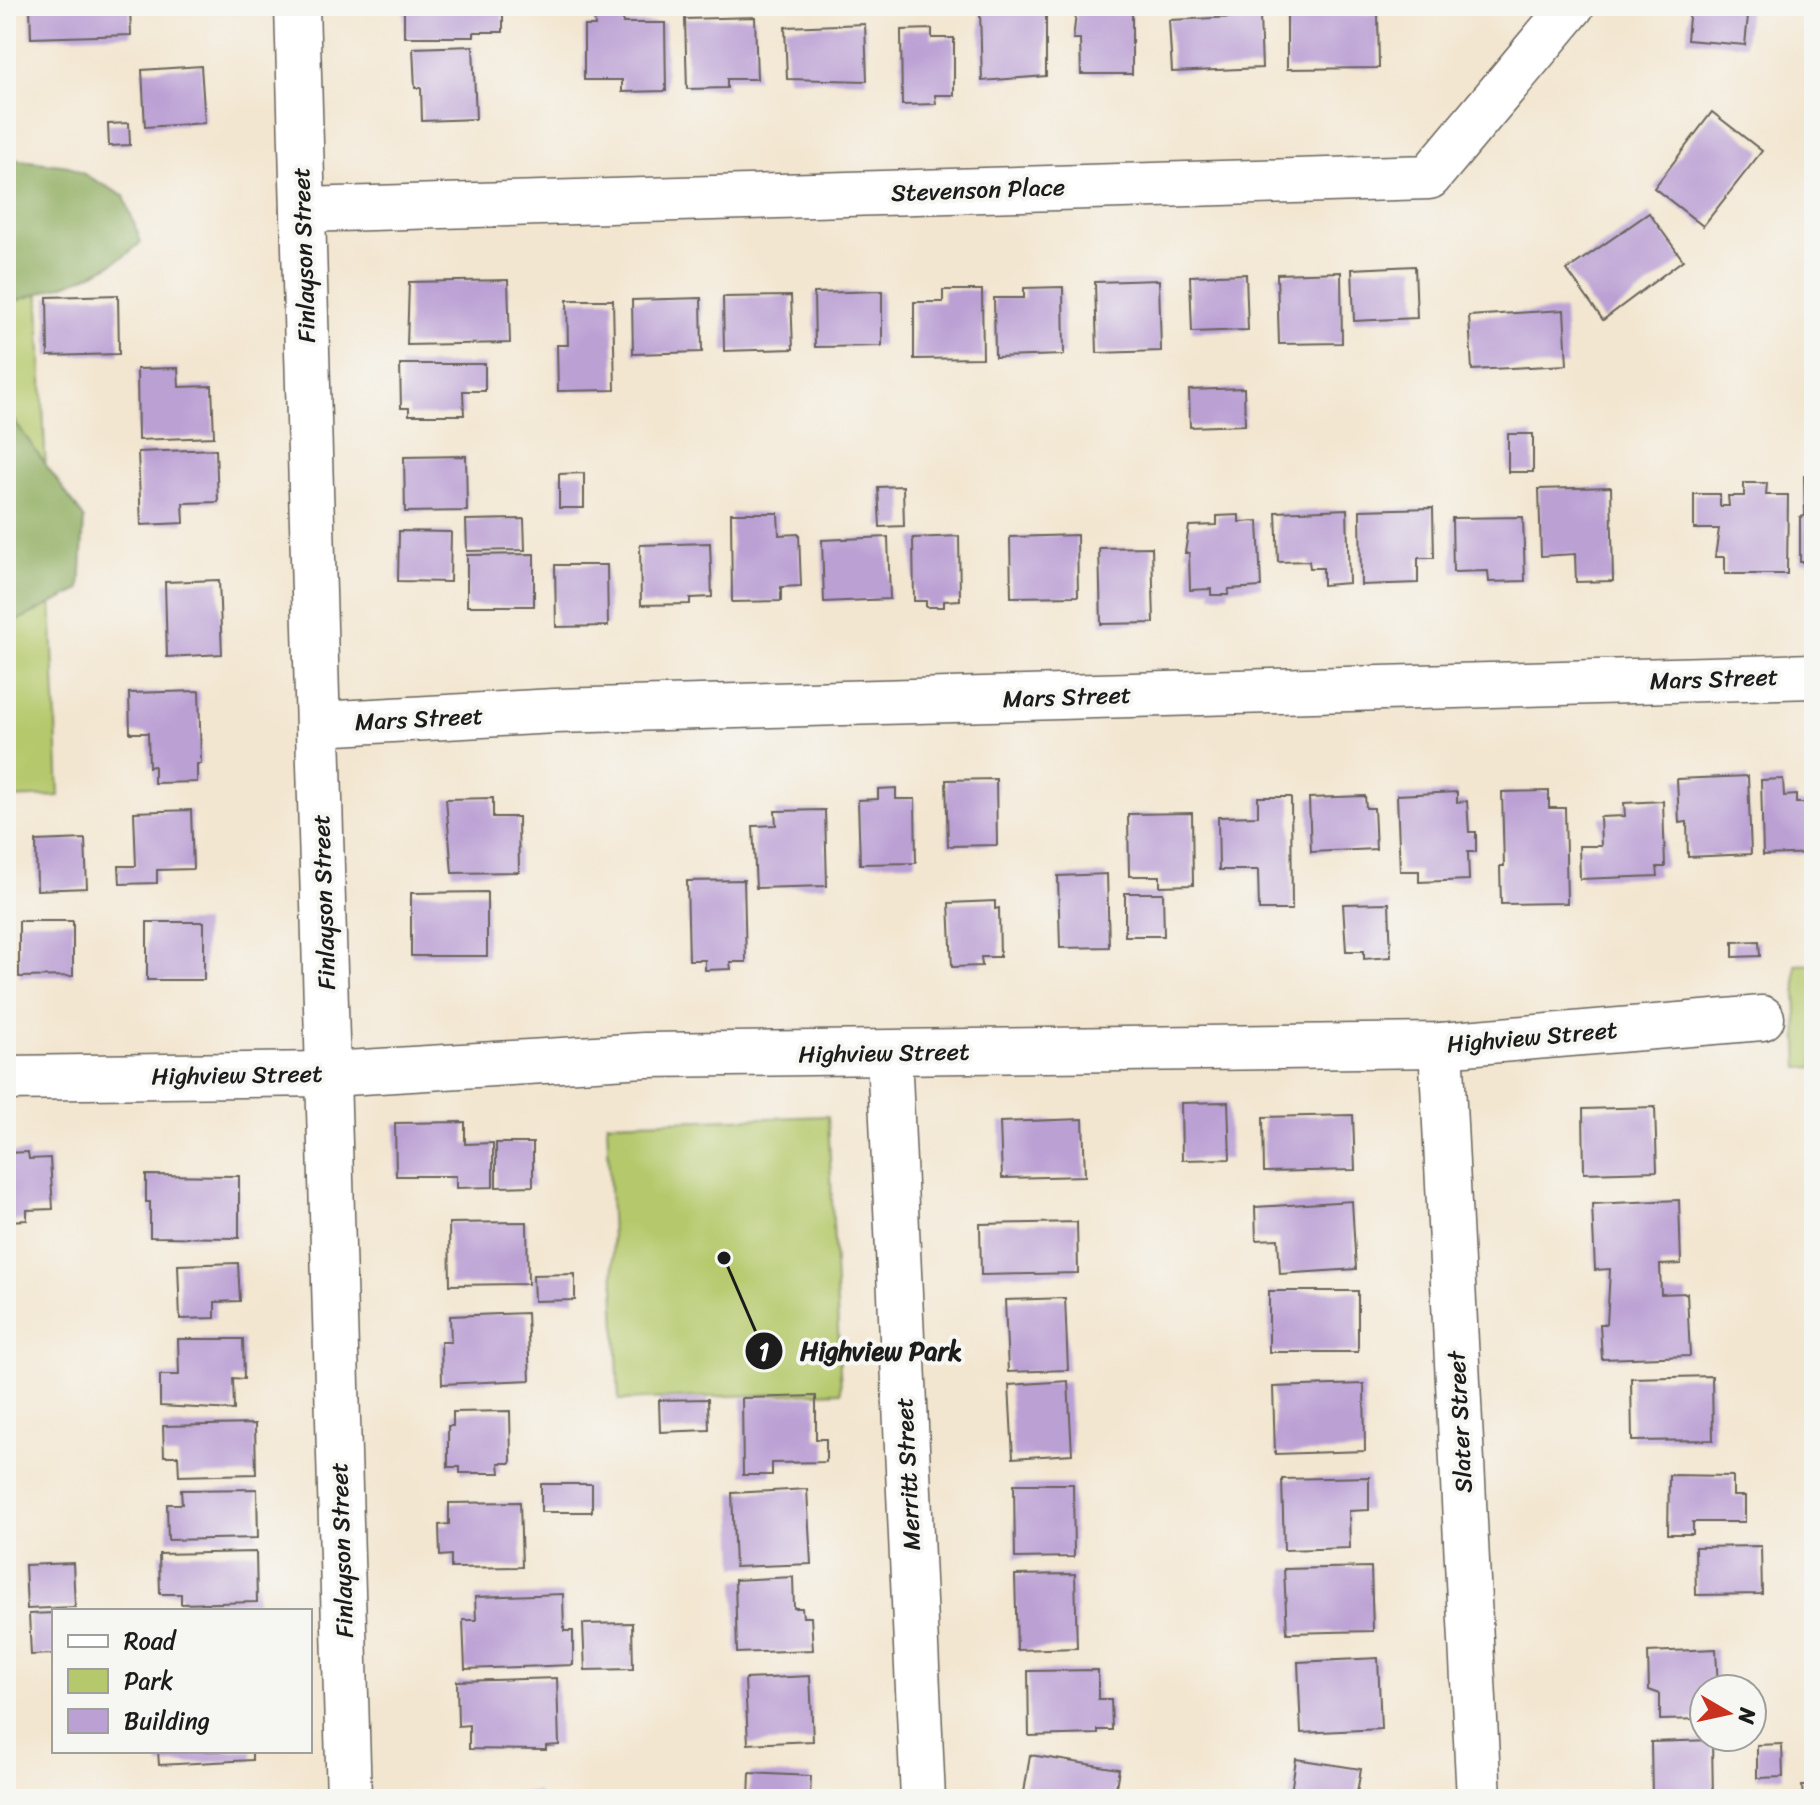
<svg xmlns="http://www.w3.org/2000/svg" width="1820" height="1805" font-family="Sriracha,sans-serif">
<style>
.green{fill:#b5c96c;stroke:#687244;stroke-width:2}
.forest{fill:#90ad60;stroke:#56643e;stroke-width:2}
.building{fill:#bba0d4}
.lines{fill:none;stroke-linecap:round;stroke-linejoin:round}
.street-casing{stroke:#67635b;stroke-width:47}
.secondary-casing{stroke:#67635b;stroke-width:47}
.street{stroke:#fff;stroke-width:44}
.secondary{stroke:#fff;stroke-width:44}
.labels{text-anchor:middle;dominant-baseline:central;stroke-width:8;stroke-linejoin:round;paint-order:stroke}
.street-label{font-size:24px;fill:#1c1c1c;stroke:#f6f6f2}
.leader{fill:none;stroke:#1c1c1c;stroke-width:3}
.callout-dot{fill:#1c1c1c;stroke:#f6f6f2;stroke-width:3}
.mark-label{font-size:24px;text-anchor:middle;font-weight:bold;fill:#fff}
.callout-label{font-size:26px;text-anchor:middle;font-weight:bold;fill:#1c1c1c;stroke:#f6f6f2;stroke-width:8;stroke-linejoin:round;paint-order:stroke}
</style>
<rect width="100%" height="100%" fill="#f6f6f2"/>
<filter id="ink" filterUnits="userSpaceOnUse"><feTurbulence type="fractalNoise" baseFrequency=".0125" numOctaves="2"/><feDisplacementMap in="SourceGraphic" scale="16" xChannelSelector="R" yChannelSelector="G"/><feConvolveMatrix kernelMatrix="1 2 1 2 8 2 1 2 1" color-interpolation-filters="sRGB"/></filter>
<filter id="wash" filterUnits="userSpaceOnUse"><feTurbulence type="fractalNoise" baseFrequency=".006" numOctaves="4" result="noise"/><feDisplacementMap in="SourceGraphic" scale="32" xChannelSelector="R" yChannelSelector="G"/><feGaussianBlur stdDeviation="1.8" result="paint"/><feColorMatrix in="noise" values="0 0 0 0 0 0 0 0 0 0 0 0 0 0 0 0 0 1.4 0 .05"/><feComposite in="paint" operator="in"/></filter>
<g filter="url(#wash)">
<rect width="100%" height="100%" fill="#f3e6d0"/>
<g class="green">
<polygon points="6,207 38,280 59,796 6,798"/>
<polygon points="1814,964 1814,1067 1799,1068 1795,965"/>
<polygon points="828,1116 841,1392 619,1400 607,1123"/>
</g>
<g class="forest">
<path d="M6 155 12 159 69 166 124 196 141 242C106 276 52 289 6 304Z"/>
<polygon points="6,409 84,518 80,590 6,626"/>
</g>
<g id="blocks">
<g class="building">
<polygon points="30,6 130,6 131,35 31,38"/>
<polygon points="404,6 503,6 503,32 474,32 474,37 404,37"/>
<polygon points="1077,6 1132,6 1132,74 1081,74 1080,39 1073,39"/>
<polygon points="1690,6 1749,6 1745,45 1687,40"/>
<polygon points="1046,10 1046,76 982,81 980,11"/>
<polygon points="1378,14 1379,68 1287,69 1287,15"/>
<polygon points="594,16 623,16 623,23 665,23 666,91 622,92 622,80 584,80 584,26 595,26"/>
<polygon points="1260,16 1262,68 1172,72 1169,20"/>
<polygon points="755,17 757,79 727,79 727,88 687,89 685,19"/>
<polygon points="865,24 867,81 787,79 785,27"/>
<polygon points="932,29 932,38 954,38 954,95 935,95 936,104 902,105 901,30"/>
<polygon points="473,46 476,119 422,121 421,88 415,88 413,48"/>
<polygon points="201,66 205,123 145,127 142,70"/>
<polygon points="1712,112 1762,151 1703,226 1654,188"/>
<polygon points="129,123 130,145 109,146 108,124"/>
<polygon points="1649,213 1683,260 1603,320 1567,270"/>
<polygon points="1415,266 1417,318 1354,321 1352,269"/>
<polygon points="1341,272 1342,343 1279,344 1277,274"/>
<polygon points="1246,274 1248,330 1192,332 1190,276"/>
<polygon points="508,280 510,343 407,345 409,282"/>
<polygon points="1159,280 1161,351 1097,353 1095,282"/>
<polygon points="1063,287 1064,355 995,357 994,298 1024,298 1024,288"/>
<polygon points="943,290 982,290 983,358 914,359 914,302 943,302"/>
<polygon points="882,291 882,346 815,347 814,293"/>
<polygon points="118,295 119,354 48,356 47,297"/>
<polygon points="791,296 793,349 724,351 723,297"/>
<polygon points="701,298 702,352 633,354 632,300"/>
<polygon points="567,300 613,300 615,390 558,391 557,345 568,345"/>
<polygon points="1564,310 1567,365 1472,370 1469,316"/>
<polygon points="400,364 485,364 485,391 463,391 464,415 409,415 409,408 401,408"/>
<polygon points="178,368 179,387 212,386 214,437 138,440 137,369"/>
<polygon points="1244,388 1245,425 1190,427 1189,390"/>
<rect x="1508" y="434" width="25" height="38"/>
<polygon points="216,449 218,502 183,503 184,523 141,525 138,452"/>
<polygon points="466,456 467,511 405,512 404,457"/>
<polygon points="584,473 584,508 559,508 559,474"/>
<polygon points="1804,476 1814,476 1814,562 1800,562 1800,517 1805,516"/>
<polygon points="1744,483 1767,483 1766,495 1788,495 1787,574 1725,574 1725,557 1715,557 1719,529 1694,529 1694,494 1720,494 1720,506 1729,506 1728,496 1744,496"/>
<polygon points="903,486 904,526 880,527 878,487"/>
<polygon points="1611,487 1613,581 1576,582 1575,554 1541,556 1539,489"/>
<polygon points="1433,508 1434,558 1418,558 1418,583 1361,585 1360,510"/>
<polygon points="1347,509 1349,583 1323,585 1323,568 1310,568 1309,561 1278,562 1276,512"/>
<polygon points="731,513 778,513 779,535 799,534 801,586 781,587 781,601 732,602"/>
<polygon points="1239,515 1239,522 1258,521 1261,587 1229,589 1228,595 1211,595 1211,589 1190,590 1189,553 1185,553 1189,526 1217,525 1217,516"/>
<polygon points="1523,517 1525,581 1489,582 1488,571 1453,572 1452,518"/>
<polygon points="524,519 525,550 467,551 466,520"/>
<polygon points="399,531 451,532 450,582 398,581"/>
<polygon points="1077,535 1078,596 1011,597 1010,537"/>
<polygon points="959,536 960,600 944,601 944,607 926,607 926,601 914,601 913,538"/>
<polygon points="888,537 890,599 824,602 822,540"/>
<polygon points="710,543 712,597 690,598 690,604 641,605 640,545"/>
<polygon points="1152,547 1154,623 1101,624 1099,548"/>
<polygon points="534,554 534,606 467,606 467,555"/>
<polygon points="555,565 607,565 608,626 556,627"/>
<polygon points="219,580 222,654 167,657 165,582"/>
<polygon points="199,691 201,764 197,764 197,782 154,783 154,766 149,767 148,733 130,733 129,693"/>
<polygon points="1748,776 1751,854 1688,857 1687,822 1679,823 1677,779"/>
<polygon points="996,779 997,845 948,846 946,780"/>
<polygon points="1783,779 1784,796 1796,795 1796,803 1814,803 1814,853 1763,855 1761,780"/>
<polygon points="896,788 896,799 915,799 916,863 860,864 858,800 878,799 878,789"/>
<polygon points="1549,791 1549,808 1565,808 1567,903 1501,904 1500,866 1504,866 1502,792"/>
<polygon points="1457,792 1457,802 1467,801 1469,832 1476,832 1476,852 1468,852 1469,880 1419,882 1419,871 1400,871 1397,795"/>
<polygon points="1365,796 1366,808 1374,808 1376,849 1311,852 1309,798"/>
<polygon points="1258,797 1291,797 1292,910 1259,910 1258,870 1219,870 1218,817 1258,816"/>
<polygon points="493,798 493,817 518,817 519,872 452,873 446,799"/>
<polygon points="1663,801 1665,867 1657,867 1658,876 1580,879 1579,846 1601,846 1600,817 1625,816 1624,803"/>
<polygon points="191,810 193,869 157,870 157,883 120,884 119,866 136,866 134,812"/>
<polygon points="825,810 827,886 756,888 753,826 776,825 775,811"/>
<polygon points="1192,813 1193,885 1160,886 1160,876 1129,876 1128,814"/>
<polygon points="85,839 87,888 37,890 36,841"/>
<polygon points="1107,874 1109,947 1060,948 1058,876"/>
<polygon points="744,880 746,962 730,962 731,969 705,970 705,960 689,960 687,881"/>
<polygon points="487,892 487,956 411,956 411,893"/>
<polygon points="1125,893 1163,893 1164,936 1125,936"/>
<polygon points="995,901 995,909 999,908 1000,957 981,957 982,966 952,967 949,903"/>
<polygon points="1389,903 1391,957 1364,959 1364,951 1346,951 1343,904"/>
<polygon points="19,921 73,921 73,976 19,977"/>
<rect x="147" y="922" width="57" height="58"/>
<polygon points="1759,941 1760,956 1733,957 1733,942"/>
<polygon points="1228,1102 1230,1159 1182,1160 1181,1103"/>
<polygon points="1655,1107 1657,1171 1584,1173 1583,1109"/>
<polygon points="1353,1115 1355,1170 1264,1172 1263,1117"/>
<polygon points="1083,1119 1085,1176 1002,1178 1000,1122"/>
<polygon points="465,1122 465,1144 493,1143 493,1187 456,1188 456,1176 396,1176 395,1123"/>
<polygon points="496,1143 533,1143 533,1186 496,1187"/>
<polygon points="28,1152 29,1159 50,1158 53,1209 27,1210 27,1220 6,1221 6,1153"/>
<polygon points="146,1175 239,1176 239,1238 150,1237 150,1202 146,1202"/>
<polygon points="1679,1200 1681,1264 1660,1265 1661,1294 1687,1293 1690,1356 1602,1359 1600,1324 1607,1324 1610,1269 1595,1270 1592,1204"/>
<polygon points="1352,1201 1356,1269 1280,1274 1278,1239 1256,1240 1255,1207"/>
<polygon points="527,1222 528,1284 450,1285 449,1223"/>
<polygon points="1077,1222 1078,1273 981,1275 980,1224"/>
<polygon points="238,1263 240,1301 215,1302 215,1318 180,1319 178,1265"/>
<polygon points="575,1274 575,1300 534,1301 533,1275"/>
<rect x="1269" y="1291" width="89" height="61"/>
<polygon points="1065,1298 1068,1370 1008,1372 1005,1300"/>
<polygon points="527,1313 530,1380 442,1384 441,1342 451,1342 450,1316"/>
<polygon points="178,1339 243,1339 244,1379 233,1378 234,1410 160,1406 160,1375 179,1375"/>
<polygon points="1712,1376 1713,1440 1632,1441 1631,1378"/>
<polygon points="1068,1381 1072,1454 1013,1458 1009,1385"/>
<polygon points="1364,1384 1365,1451 1275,1454 1273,1387"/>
<polygon points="816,1396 816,1439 826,1439 826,1462 772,1463 772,1475 743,1475 742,1398"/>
<polygon points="708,1399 709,1430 660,1432 659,1400"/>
<polygon points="510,1411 511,1463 499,1463 500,1473 460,1473 460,1467 448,1467 448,1426 453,1426 453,1412"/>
<polygon points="255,1424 256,1474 179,1476 178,1456 164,1456 163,1426"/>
<polygon points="1669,1475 1733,1476 1733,1496 1745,1496 1745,1522 1693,1522 1693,1534 1668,1534"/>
<polygon points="1369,1477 1369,1510 1349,1511 1350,1548 1284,1550 1282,1479"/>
<rect x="541" y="1484" width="51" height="28"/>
<polygon points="1014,1484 1073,1484 1074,1557 1015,1558"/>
<polygon points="257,1489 258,1538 168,1540 167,1504 182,1504 181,1490"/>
<polygon points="807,1489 811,1564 735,1567 732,1493"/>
<polygon points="520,1502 522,1567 451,1568 451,1555 440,1556 439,1525 449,1524 449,1503"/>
<polygon points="1761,1546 1762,1594 1696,1595 1695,1547"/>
<polygon points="256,1552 257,1602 181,1604 181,1594 160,1594 159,1554"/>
<polygon points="73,1563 75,1607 27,1609 25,1565"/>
<polygon points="1371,1567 1373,1631 1287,1633 1284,1569"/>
<polygon points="1075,1574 1077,1648 1017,1650 1015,1575"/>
<polygon points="793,1577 794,1608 802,1608 803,1617 811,1617 813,1650 737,1653 735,1580"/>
<polygon points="563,1594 564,1631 573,1631 573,1665 465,1669 463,1620 476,1620 475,1597"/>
<polygon points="54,1613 54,1654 31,1655 29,1614"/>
<polygon points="632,1623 633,1669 585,1670 583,1624"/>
<polygon points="1716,1649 1718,1689 1704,1689 1704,1719 1660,1720 1660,1694 1649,1690 1648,1652"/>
<polygon points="1378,1658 1381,1729 1301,1733 1298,1662"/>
<polygon points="1098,1670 1098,1699 1111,1699 1112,1730 1098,1730 1098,1734 1029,1736 1028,1671"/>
<polygon points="810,1676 813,1741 748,1744 745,1679"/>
<polygon points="557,1678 559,1745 546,1746 546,1750 469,1749 469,1725 458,1726 457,1681"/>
<polygon points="1712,1740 1713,1799 1652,1799 1651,1742"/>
<polygon points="1782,1744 1783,1777 1757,1778 1757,1745"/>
<polygon points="158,1751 252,1751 252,1760 159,1765"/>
<polygon points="1030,1755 1119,1769 1114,1799 1023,1799"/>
<polygon points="1296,1759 1361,1769 1356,1799 1290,1799"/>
<polygon points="750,1773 811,1776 810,1799 749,1799"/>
<polygon points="1802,1786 1814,1786 1814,1799 1803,1799"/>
<polygon points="538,1792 539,1799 460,1799 460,1797"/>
</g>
</g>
</g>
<g filter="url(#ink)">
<use href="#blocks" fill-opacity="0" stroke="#67635b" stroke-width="2"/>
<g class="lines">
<g class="street-casing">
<g id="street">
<polyline points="303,210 1429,177 1572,6"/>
<polyline points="319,724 555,711 1814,676"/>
<polyline points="1441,1045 1479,1799"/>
<polyline points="889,1053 923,1799"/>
<polyline points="6,1078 329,1074 645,1055 1441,1045 1762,1018"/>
</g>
</g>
<g class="secondary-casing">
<polyline id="secondary" points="297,6 349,1799"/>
</g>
<use href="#street" class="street"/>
<use href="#secondary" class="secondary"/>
</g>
</g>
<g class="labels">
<g class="street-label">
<text transform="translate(978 190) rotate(-2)">Stevenson Place</text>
<text transform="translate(304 255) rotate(-92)">Finlayson Street</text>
<text transform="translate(1714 679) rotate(-2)">Mars Street</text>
<text transform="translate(1067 697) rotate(-2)">Mars Street</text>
<text transform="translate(419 719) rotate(-3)">Mars Street</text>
<text transform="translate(324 902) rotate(-92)">Finlayson Street</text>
<text transform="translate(1532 1037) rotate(-5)">Highview Street</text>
<text transform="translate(884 1053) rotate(-1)">Highview Street</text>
<text transform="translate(237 1075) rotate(-1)">Highview Street</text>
<text transform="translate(1460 1422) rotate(-93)">Slater Street</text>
<text transform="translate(908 1474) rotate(-93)">Merritt Street</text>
<text transform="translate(342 1550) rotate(-92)">Finlayson Street</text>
</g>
</g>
<path class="leader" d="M724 1258L764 1351"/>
<g class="callout-dot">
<circle cx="724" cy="1258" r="8"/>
<circle cx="764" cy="1351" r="20"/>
</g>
<g class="mark-label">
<text x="764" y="1360">1</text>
</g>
<g class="callout-label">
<text x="881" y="1360">Highview Park</text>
</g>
<rect width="1820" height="1805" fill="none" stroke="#f6f6f2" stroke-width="32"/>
<rect x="52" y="1609" width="260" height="144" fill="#f6f6f2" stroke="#9f9f9c" stroke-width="2"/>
<rect x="68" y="1635" width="40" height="12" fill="#ffffff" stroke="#9f9f9c" stroke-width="2"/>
<text x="124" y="1649" font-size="24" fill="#1c1c1c">Road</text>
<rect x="68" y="1669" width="40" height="24" fill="#b5c96c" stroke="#9f9f9c" stroke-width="2"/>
<text x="124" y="1689" font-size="24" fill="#1c1c1c">Park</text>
<rect x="68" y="1709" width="40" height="24" fill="#bba0d4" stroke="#9f9f9c" stroke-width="2"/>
<text x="124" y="1729" font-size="24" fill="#1c1c1c">Building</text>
<g transform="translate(1728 1713) rotate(99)"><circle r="38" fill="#f6f6f2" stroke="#9f9f9c" stroke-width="2"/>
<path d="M0-6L14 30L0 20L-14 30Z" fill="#c8321e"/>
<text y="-12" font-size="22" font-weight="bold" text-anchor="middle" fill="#1c1c1c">N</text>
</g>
</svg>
